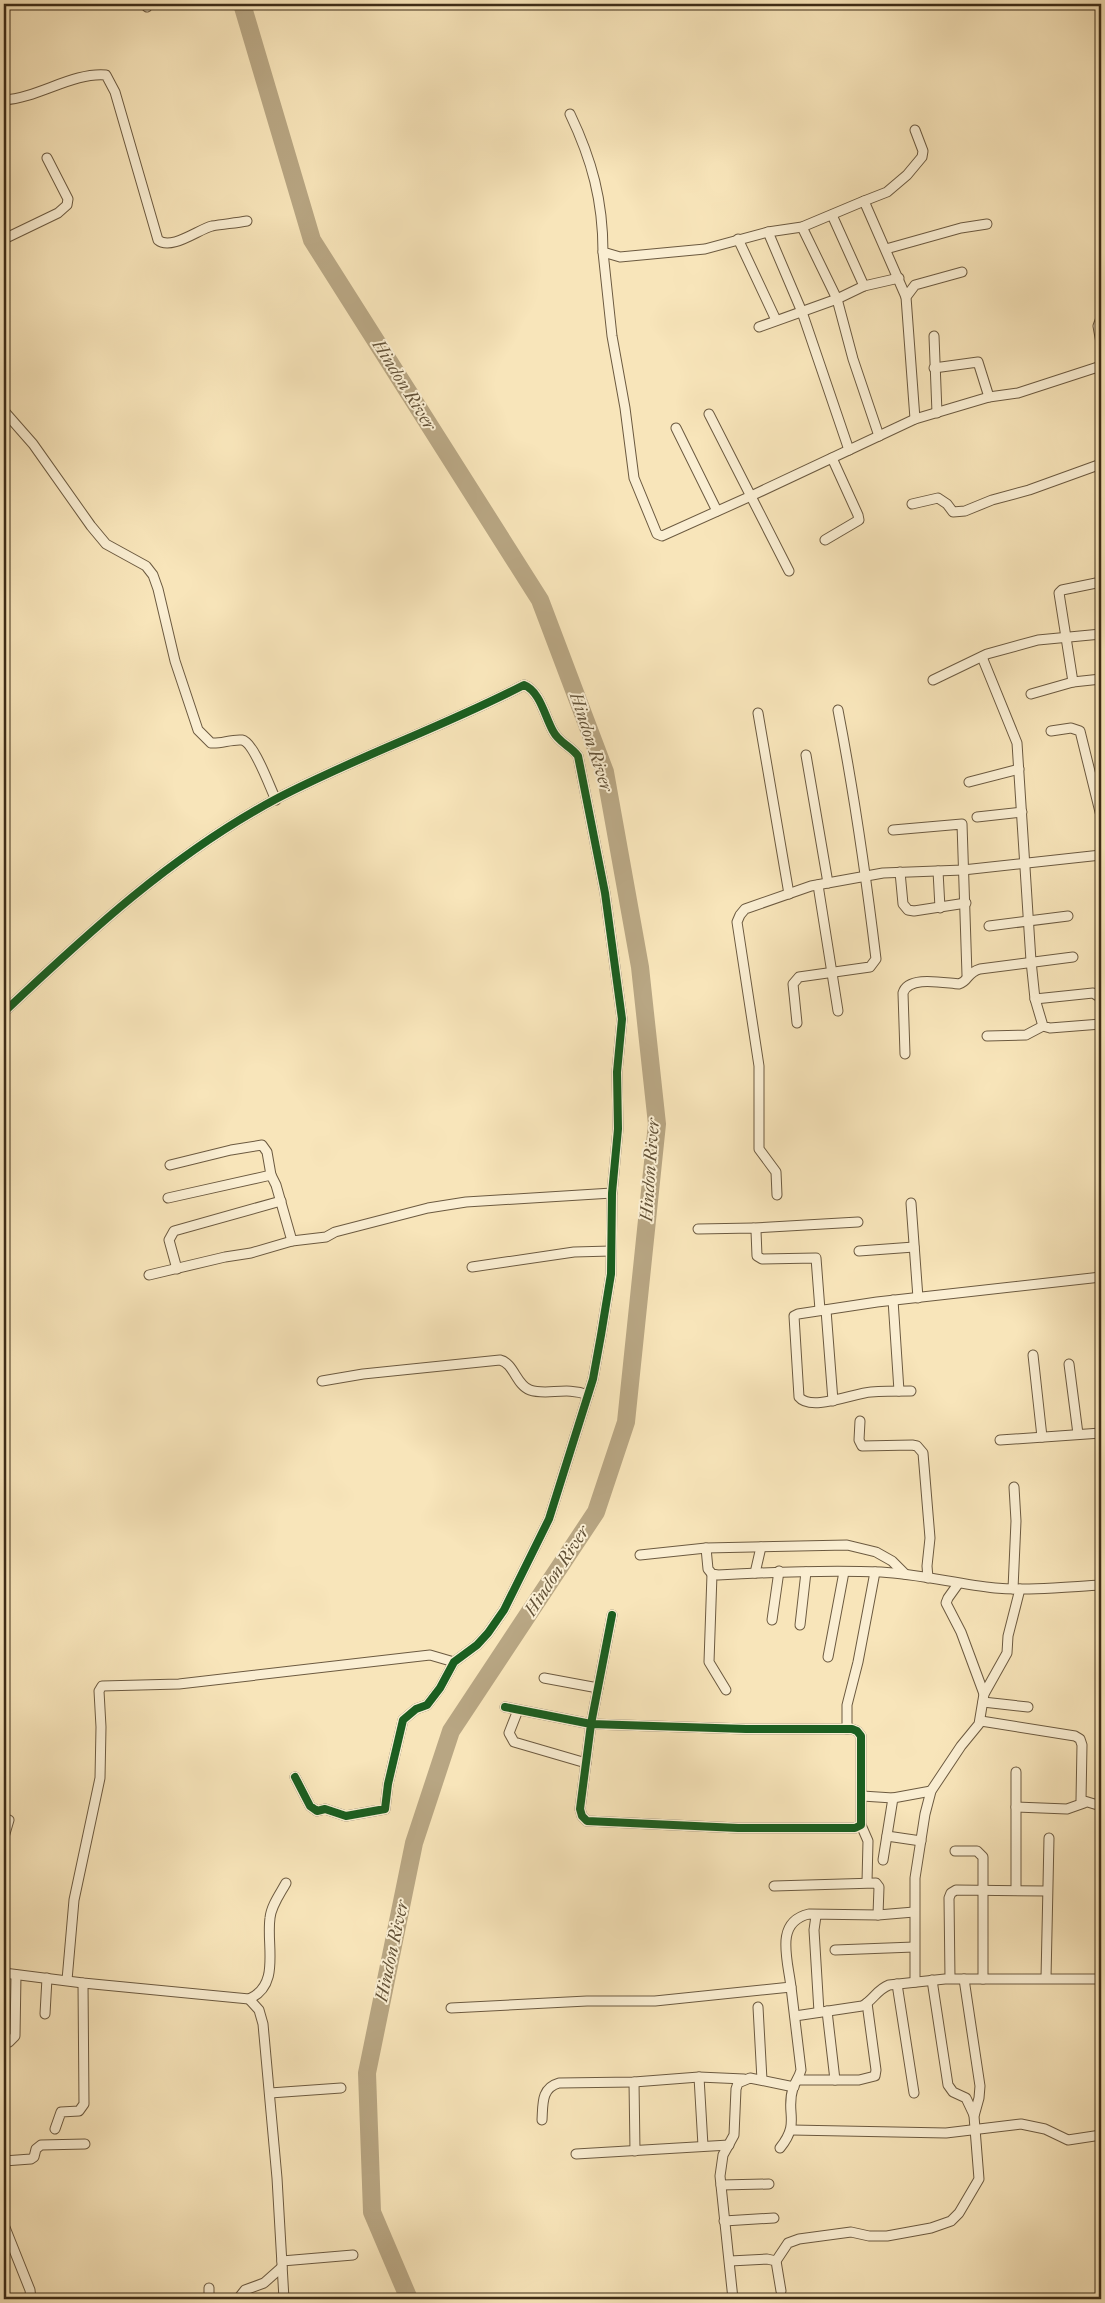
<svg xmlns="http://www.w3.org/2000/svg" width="1105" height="2303" font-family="'IM FELL French Canon',serif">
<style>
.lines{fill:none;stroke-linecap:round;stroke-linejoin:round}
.river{stroke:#b8a683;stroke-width:18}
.street-casing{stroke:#6c5a40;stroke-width:11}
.street{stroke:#faeed2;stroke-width:9}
.cycleway-casing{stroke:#faeed2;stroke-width:11}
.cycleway{stroke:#1b5e20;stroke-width:8}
.labels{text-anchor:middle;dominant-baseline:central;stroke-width:4;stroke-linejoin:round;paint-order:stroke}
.water-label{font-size:18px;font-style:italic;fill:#625137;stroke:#faeed2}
</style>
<rect width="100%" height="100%" fill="#f8e5ba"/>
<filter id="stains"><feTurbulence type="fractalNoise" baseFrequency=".004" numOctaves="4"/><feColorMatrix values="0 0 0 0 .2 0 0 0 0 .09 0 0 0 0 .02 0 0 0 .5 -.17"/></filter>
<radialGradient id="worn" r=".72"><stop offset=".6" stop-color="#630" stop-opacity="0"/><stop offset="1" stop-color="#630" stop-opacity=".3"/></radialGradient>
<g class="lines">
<polyline class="river" points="242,4 312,240 540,600 605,772 640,967 657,1124 626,1422 596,1512 451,1731 414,1843 367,2073 372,2212 409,2299"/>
<g class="street-casing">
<g id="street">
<polyline points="146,4 147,7"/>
<path d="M4 100C38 98 73 72 106 75L115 92 158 240C171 251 199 229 212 226 224 224 236 223 247 221"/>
<path d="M570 114C592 160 603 201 603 252L620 257 705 249 768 232 802 227 864 201 906 297"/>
<polyline points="864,201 887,192 907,175 922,157 923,151 915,130"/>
<polyline points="832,215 864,286"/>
<polyline points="802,227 837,299 853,359 879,436"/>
<polyline points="768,232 802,312 849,450"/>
<polyline points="4,239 58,213 67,205 68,199 47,158"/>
<polyline points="738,239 776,320"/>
<polyline points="886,249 961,228 987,224"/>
<polyline points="603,252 612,336 625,408 634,478 657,534 662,536 751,496 915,419 989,397 1018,393 1101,366"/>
<polyline points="1101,318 1098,326 1101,343"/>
<polyline points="759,327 837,299 864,286 899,278"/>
<polyline points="934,336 937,413"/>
<polyline points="934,368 978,362 989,397"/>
<path d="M4 411 33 444 91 526 106 544 146 566 153 575 158 589 175 661 198 730 211 743C221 744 231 739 242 740 254 742 270 788 276 800"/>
<polyline points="709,414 789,571"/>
<polyline points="915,419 906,297 915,285 962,272"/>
<polyline points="676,428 717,511"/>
<polyline points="912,504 938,498 947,504 953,512 965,511 992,500 1029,490 1101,464"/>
<polyline points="825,540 859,520 858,515 832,458"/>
<polyline points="982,657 1017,743 1031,961 1035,999 1043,1026 1050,1028 1101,1024"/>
<polyline points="933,680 987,654 1038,640 1101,634"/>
<polyline points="1073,682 1059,593 1062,590 1101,582"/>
<polyline points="1031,694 1073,682 1101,679"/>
<polyline points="758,713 789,894"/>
<polyline points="1051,731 1071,728 1080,731 1101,816"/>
<polyline points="806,755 828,883"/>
<polyline points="969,782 1019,769"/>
<polyline points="977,817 1022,812"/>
<polyline points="893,830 962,824 967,975"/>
<polyline points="938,871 940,908"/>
<polyline points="900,872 903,904 908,910 914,911 966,903"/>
<polyline points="818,885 838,1011"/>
<polyline points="989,926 1068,916"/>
<polyline points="1035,999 1093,993 1101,998"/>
<path d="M4 1012C88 933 173 854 276 799 356 757 440 728 520 687L524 685C540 691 545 717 553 731 559 743 571 746 578 756L605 893 622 1019 617 1072 618 1129 612 1193 611 1274 601 1335 593 1379 549 1519 504 1610 488 1633 477 1645 454 1662 440 1688 427 1705 416 1709 403 1720 388 1784 385 1809 346 1816 325 1809 317 1811 310 1806 295 1777"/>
<path d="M797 1023 793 984 799 977 870 967 876 959C866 876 854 793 838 710"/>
<polyline points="987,1036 1026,1035 1043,1026"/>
<path d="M905 1054 903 993C908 975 944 983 959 984 969 981 966 973 980 969L1073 957"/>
<polyline points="170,1165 231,1150 262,1145 267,1152 271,1175"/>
<polyline points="777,1195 776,1172 759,1149 759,1066 739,935 737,922 740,915 745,909 811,886 883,873 963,870 1101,855"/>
<polyline points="168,1198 271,1175 276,1185 292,1241"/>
<polyline points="911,1203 918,1298"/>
<polyline points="754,1228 858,1222"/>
<polyline points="698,1229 753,1228 756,1231 757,1256 762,1259 816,1258 820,1310"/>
<polyline points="859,1251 914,1247"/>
<polyline points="472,1267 574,1252 611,1251"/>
<polyline points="177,1269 169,1240 174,1231 281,1201"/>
<polyline points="149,1275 225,1257 251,1253 292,1241 326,1237 335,1232 428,1208 466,1202 612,1193"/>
<polyline points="893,1300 899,1391"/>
<polyline points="826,1310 833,1401"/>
<polyline points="1033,1355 1042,1437"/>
<polyline points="1069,1364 1078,1434"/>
<path d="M322 1381 363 1374 500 1360C514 1363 516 1385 530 1390 547 1396 566 1386 588 1395"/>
<path d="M911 1391C897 1391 884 1391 871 1392 854 1393 811 1412 799 1397L794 1316 798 1314 877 1302 1101 1277"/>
<polyline points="860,1421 859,1440 862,1446 912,1445 917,1446 923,1453 930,1538 927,1566 928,1578"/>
<polyline points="1000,1440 1101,1433"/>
<path d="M706 1548 708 1569 712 1574 718 1575C772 1572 827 1570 881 1572 919 1574 957 1584 995 1588 1030 1591 1066 1587 1101 1585"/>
<polyline points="640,1555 706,1548 847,1545 876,1552 892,1561 905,1574"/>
<polyline points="755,1573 761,1547"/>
<polyline points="712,1574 709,1662 726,1690"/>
<polyline points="958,1584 948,1598 946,1603 961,1632 984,1694"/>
<polyline points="1013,1589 1016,1521 1014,1487"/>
<polyline points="772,1620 779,1571"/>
<polyline points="800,1625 806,1572"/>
<polyline points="828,1657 844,1572"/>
<polyline points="544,1678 598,1688"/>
<polyline points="983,1702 1028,1707"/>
<polyline points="505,1707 591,1724 746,1729 852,1729 857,1731 861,1736 861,1825 855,1828 738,1828 587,1821 582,1816 580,1809 591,1724 612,1615"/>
<polyline points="518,1710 509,1733 514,1742 586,1763"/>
<polyline points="981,1721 1075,1736 1080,1739 1082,1745 1081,1800 1101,1806"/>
<polyline points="847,1729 847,1705 858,1662 875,1572"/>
<polyline points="862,1796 893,1798"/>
<polyline points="1016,1807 1067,1809 1084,1803"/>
<polyline points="861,1825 868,1841 867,1882"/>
<polyline points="887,1836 921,1841"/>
<polyline points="4,1837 9,1820"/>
<polyline points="955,1851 977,1851 983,1857 983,1979"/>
<polyline points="883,1860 893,1798 931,1791"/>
<polyline points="774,1886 876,1883 879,1887 878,1915"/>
<polyline points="1016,1890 1016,1772"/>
<polyline points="816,1916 814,1930 819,2012"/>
<polyline points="835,1950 914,1947"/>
<path d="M4 1973 83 1983 249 1999C281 1985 266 1946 270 1918 271 1906 280 1894 286 1883"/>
<polyline points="950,1978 949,1898 951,1893 956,1890 1047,1891"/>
<polyline points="1046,1978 1049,1838"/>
<polyline points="67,1980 74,1900 100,1778 101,1727 99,1691 102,1686 179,1684 430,1655 454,1662"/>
<polyline points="932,1980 948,2085 953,2092 966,2098 974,2115"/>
<polyline points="915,1982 915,1878 925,1814 931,1791 961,1746 979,1724 984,1694 1007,1653 1008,1636 1020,1589"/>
<polyline points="897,1984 914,2093"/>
<polyline points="249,1999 259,2010 263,2024 277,2178 284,2299"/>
<polyline points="758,2007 762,2080"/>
<path d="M451 2008 587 2001H655L791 1987C788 1960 774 1922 809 1914L878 1915 914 1912"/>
<polyline points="827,2011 835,2080"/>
<polyline points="45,2014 47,1978"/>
<path d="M795 2016 862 2006C873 2001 876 1990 889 1985L945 1979H1101"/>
<polyline points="4,2041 9,2042 15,2036 16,1975"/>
<polyline points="699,2077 703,2146"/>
<polyline points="799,2080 859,2080 875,2076 876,2070 867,2003"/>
<polyline points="634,2082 635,2151"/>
<polyline points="270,2093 341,2088"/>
<path d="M542 2120C543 2104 541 2088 559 2083L634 2082 699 2077 744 2079"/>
<polyline points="55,2129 61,2112 79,2111 84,2104 83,1983"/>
<polyline points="792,2130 946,2133 1021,2124 1045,2129 1068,2140 1101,2135"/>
<path d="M780 2148C801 2122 785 2113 793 2088 795 2082 799 2078 801 2070L791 1987"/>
<polyline points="576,2154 729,2145"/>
<polyline points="4,2161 31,2159 34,2157 36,2149 41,2145 85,2144"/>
<polyline points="721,2185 769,2184"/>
<polyline points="724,2221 774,2218"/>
<polyline points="4,2225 30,2290 31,2299"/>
<polyline points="282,2261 353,2255"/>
<polyline points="730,2261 767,2259 776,2261 781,2291"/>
<polyline points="776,2261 788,2243 799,2239 851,2232 869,2236 887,2236 931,2228 951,2221 959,2213 979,2179 974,2116 979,2098 980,2086 964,1979"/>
<polyline points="209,2288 209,2299"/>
<polyline points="238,2299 245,2290 264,2283 282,2267"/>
<polyline points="733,2299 720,2176 723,2155 734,2135 736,2089 738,2083 750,2078 794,2087"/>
</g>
</g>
<use href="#street" class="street"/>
<g class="cycleway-casing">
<g id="cycleway">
<path d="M4 1012C88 933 173 854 276 799 356 757 440 728 520 687L524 685C540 691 545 717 553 731 559 743 571 746 578 756L605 893 622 1019 617 1072 618 1129 612 1193 611 1274 601 1335 593 1379 549 1519 504 1610 488 1633 477 1645 454 1662 440 1688 427 1705 416 1709 403 1720 388 1784 385 1809 346 1816 325 1809 317 1811 310 1806 295 1777"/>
<polyline points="505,1707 591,1724 746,1729 852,1729 857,1731 861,1736 861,1825 855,1828 738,1828 587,1821 582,1816 580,1809 591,1724 612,1615"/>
</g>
</g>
<use href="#cycleway" class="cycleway"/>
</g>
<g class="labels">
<g class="water-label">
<text transform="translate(404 385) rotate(58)">Hindon River</text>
<text transform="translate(591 742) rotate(72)">Hindon River</text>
<text transform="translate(650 1170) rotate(-86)">Hindon River</text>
<text transform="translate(557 1571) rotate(-57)">Hindon River</text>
<text transform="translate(392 1951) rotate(-78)">Hindon River</text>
</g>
</g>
<rect width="1105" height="2303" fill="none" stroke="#f8e5ba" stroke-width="20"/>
<rect x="5" y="5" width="1095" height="2293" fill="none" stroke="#3d2c17" stroke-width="2.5"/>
<rect x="10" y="10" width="1085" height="2283" fill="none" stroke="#3d2c17"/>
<rect width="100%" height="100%" filter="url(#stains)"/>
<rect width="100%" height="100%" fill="url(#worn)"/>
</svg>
